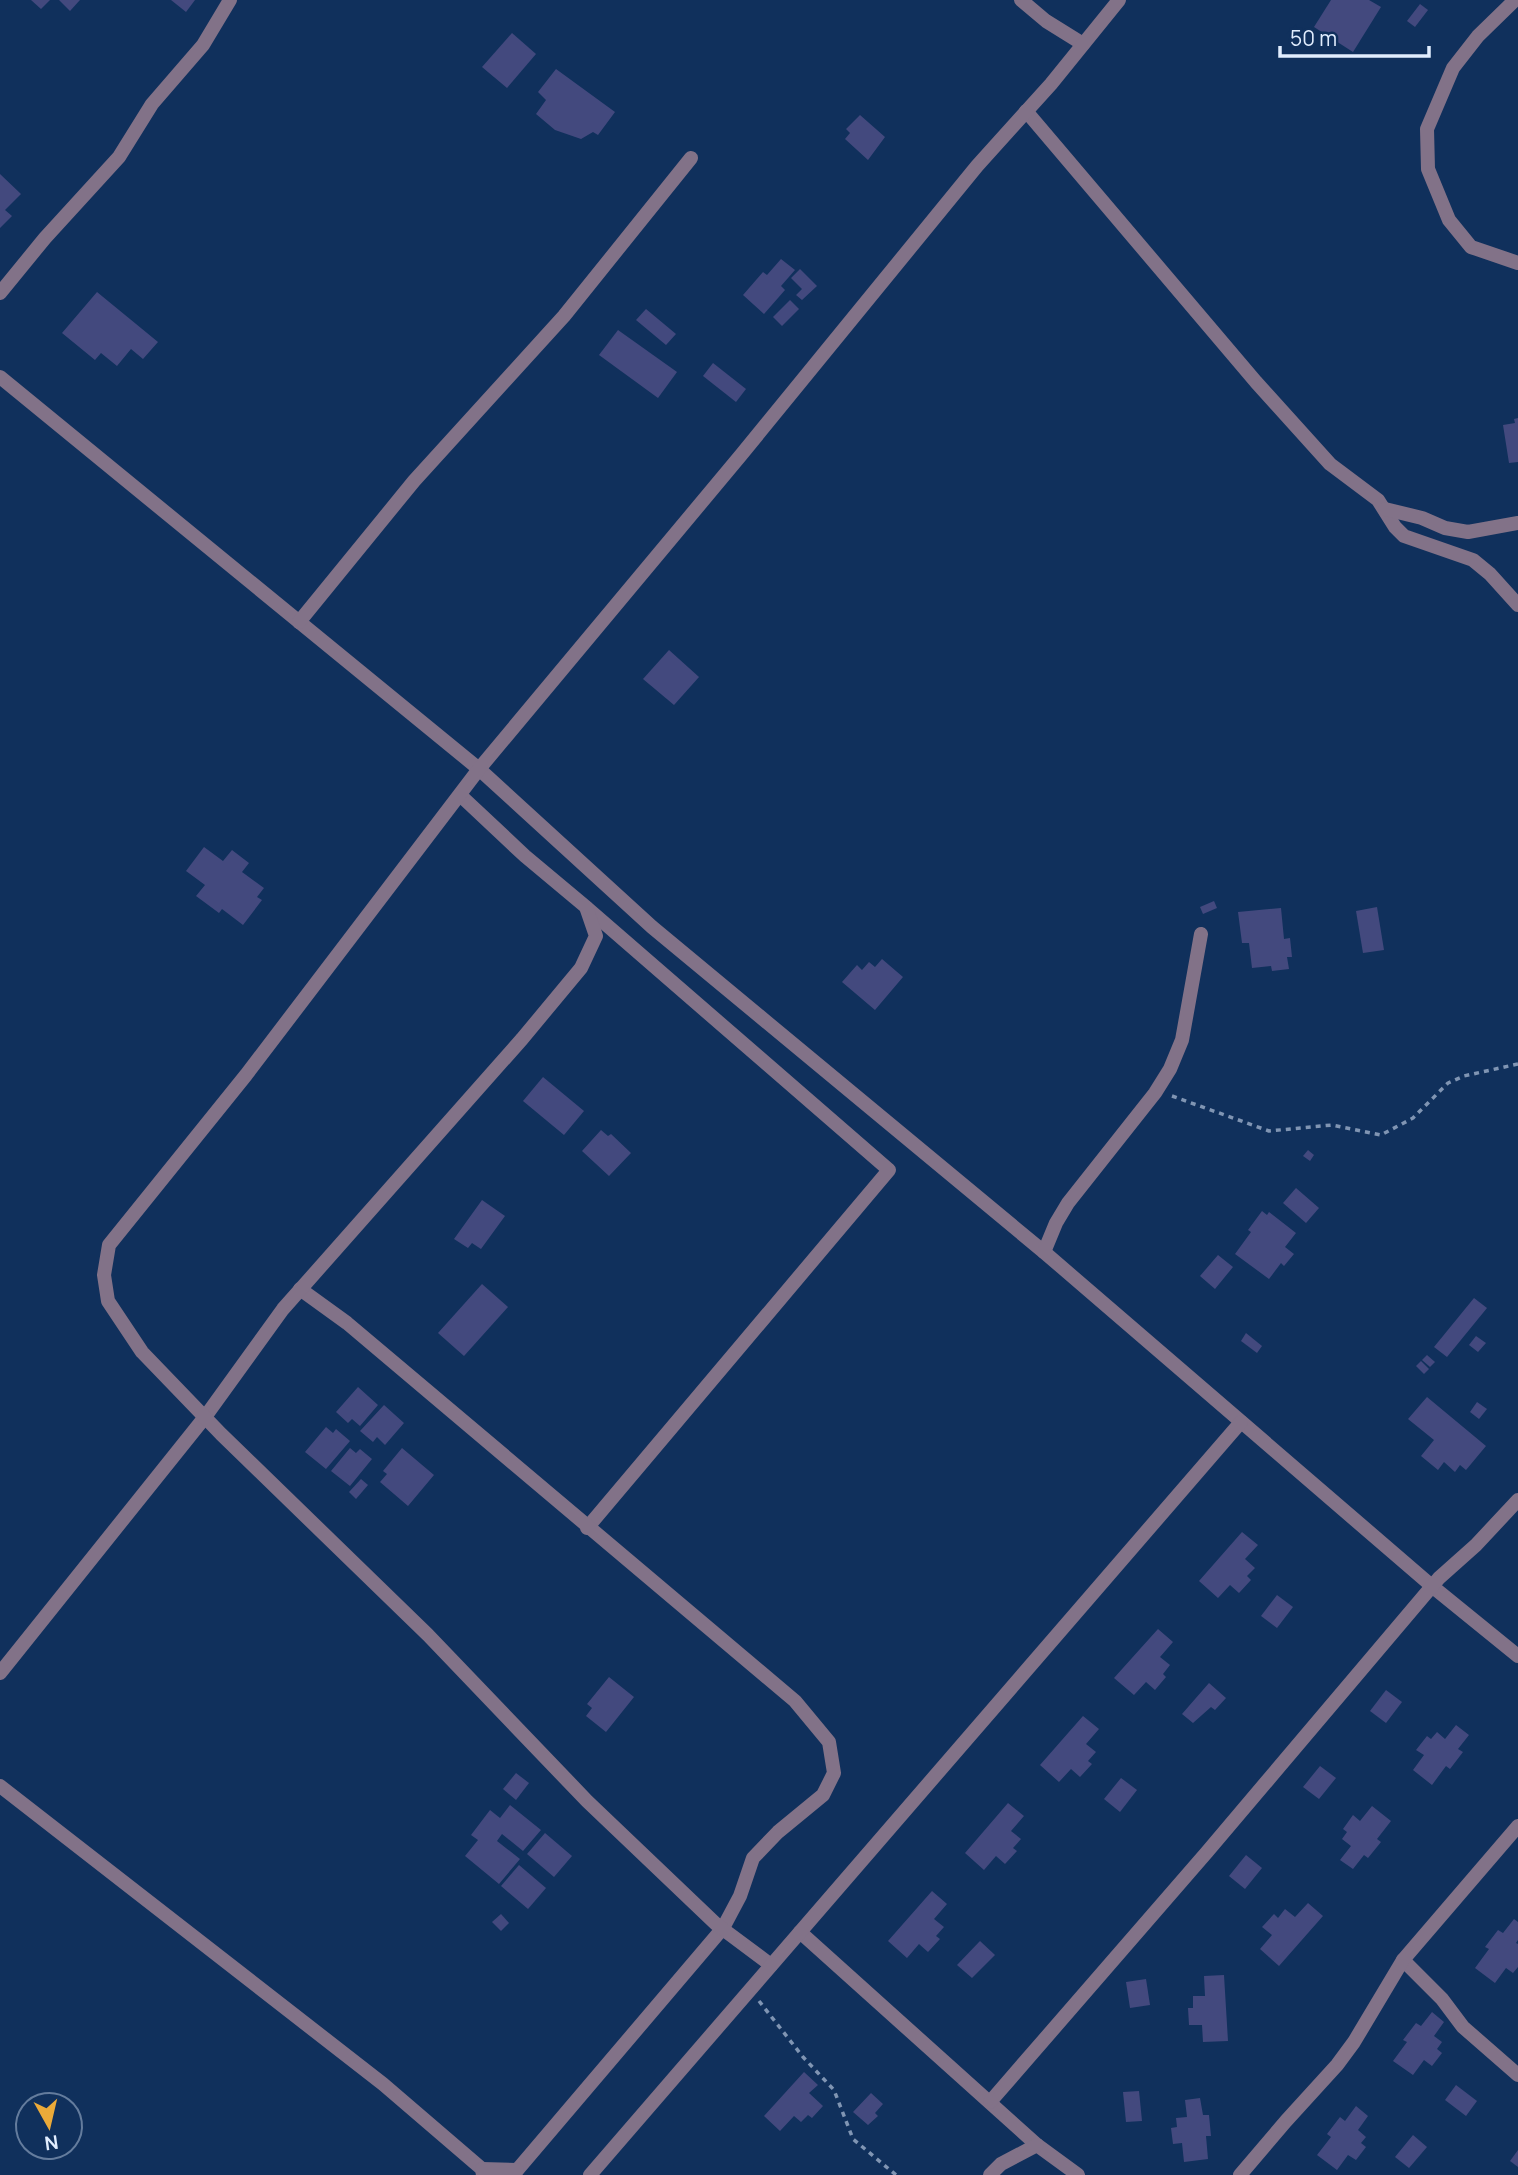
<svg xmlns="http://www.w3.org/2000/svg" width="1518" height="2175" font-family="Manrope,sans-serif">
<style>
.building{fill:#43497e}
.lines{fill:none;stroke-linecap:round;stroke-linejoin:round}
.path{stroke:#8095b3;stroke-width:3.5;stroke-dasharray:5 5;stroke-linecap:butt}
.street{stroke:#827288;stroke-width:14}
</style>
<rect width="100%" height="100%" fill="#10305c"/>
<g class="building">
<polygon points="31,0 50,0 41,9"/>
<polygon points="59,0 80,0 70,11"/>
<polygon points="171,0 195,0 186,12"/>
<polygon points="1331,0 1369,0 1381,7 1353,52 1314,27"/>
<polygon points="1420,4 1428,10 1415,27 1407,21"/>
<polygon points="512,33 536,54 507,88 482,67"/>
<polygon points="556,69 615,112 598,135 593,132 581,139 555,130 536,114 546,100 538,92"/>
<polygon points="860,115 885,137 868,160 845,139 850,133 846,129"/>
<polygon points="0,174 21,194 5,210 12,216 0,228"/>
<polygon points="781,259 795,270 781,286 785,290 764,314 743,295 763,272 767,275"/>
<polygon points="800,269 817,286 802,300 796,295 802,289 791,278"/>
<polygon points="97,292 158,342 143,359 131,349 117,366 101,353 95,360 62,333"/>
<polygon points="790,300 799,309 782,326 773,317"/>
<polygon points="646,309 676,334 666,345 636,320"/>
<polygon points="618,330 677,372 658,398 599,355"/>
<polygon points="713,363 746,389 736,402 703,376"/>
<polygon points="1518,418 1518,462 1509,463 1503,425 1515,423 1514,419"/>
<polygon points="669,650 699,677 674,705 643,679"/>
<polygon points="204,847 223,861 232,850 249,863 242,872 264,888 257,897 262,900 243,925 222,909 219,913 196,896 205,885 186,871"/>
<polygon points="1214,901 1217,908 1203,914 1200,907"/>
<polygon points="1377,907 1384,950 1363,953 1356,911"/>
<polygon points="1281,908 1284,939 1290,938 1292,957 1287,957 1289,969 1272,971 1271,966 1252,968 1249,943 1242,943 1238,912"/>
<polygon points="882,959 903,977 875,1010 842,982 857,965 862,970 869,962 875,967"/>
<polygon points="543,1077 584,1111 564,1135 523,1101"/>
<polygon points="601,1130 608,1136 611,1134 631,1153 609,1176 582,1151"/>
<polygon points="1308,1150 1314,1155 1310,1161 1303,1156"/>
<polygon points="1296,1188 1319,1208 1306,1223 1283,1203"/>
<polygon points="482,1200 505,1216 481,1249 472,1243 468,1248 454,1239"/>
<polygon points="1262,1211 1267,1215 1269,1212 1296,1233 1285,1247 1294,1254 1284,1266 1281,1263 1269,1279 1235,1254 1251,1232 1248,1230"/>
<polygon points="1218,1255 1233,1267 1215,1289 1200,1276"/>
<polygon points="482,1284 508,1307 464,1356 438,1333"/>
<polygon points="1474,1298 1487,1308 1447,1357 1434,1347"/>
<polygon points="1246,1333 1262,1346 1257,1353 1241,1341"/>
<polygon points="1476,1336 1486,1343 1478,1352 1469,1345"/>
<polygon points="1427,1355 1435,1362 1430,1367 1422,1360"/>
<polygon points="1421,1361 1429,1369 1424,1374 1416,1366"/>
<polygon points="358,1387 378,1405 360,1426 352,1419 348,1423 336,1412"/>
<polygon points="1427,1397 1486,1446 1466,1470 1460,1465 1455,1472 1444,1462 1438,1470 1421,1456 1434,1440 1408,1419"/>
<polygon points="1477,1402 1487,1409 1479,1419 1470,1412"/>
<polygon points="384,1405 404,1423 385,1445 377,1437 373,1442 360,1431"/>
<polygon points="326,1427 333,1433 336,1429 350,1441 326,1469 305,1452"/>
<polygon points="350,1448 356,1453 360,1449 372,1459 350,1486 331,1471"/>
<polygon points="402,1448 434,1475 408,1506 380,1482 387,1474 383,1471"/>
<polygon points="361,1479 368,1485 356,1499 349,1492"/>
<polygon points="1242,1532 1258,1545 1245,1559 1255,1568 1247,1576 1251,1580 1239,1593 1230,1585 1218,1598 1199,1581"/>
<polygon points="1277,1595 1293,1607 1277,1628 1261,1616"/>
<polygon points="1158,1629 1173,1642 1160,1657 1170,1665 1163,1674 1166,1677 1155,1690 1146,1682 1134,1695 1114,1678"/>
<polygon points="609,1677 634,1697 606,1732 586,1716 592,1708 587,1704"/>
<polygon points="1209,1683 1226,1698 1215,1710 1211,1707 1193,1723 1182,1714"/>
<polygon points="1386,1690 1402,1702 1386,1723 1370,1711"/>
<polygon points="1083,1716 1099,1729 1086,1744 1096,1752 1088,1761 1092,1764 1080,1777 1071,1769 1059,1782 1040,1765"/>
<polygon points="1456,1725 1469,1735 1458,1749 1463,1752 1450,1769 1446,1766 1432,1785 1413,1770 1424,1755 1416,1750 1427,1736 1431,1739 1437,1732 1445,1739"/>
<polygon points="1320,1766 1336,1778 1319,1799 1303,1787"/>
<polygon points="516,1773 529,1783 516,1800 503,1789"/>
<polygon points="1121,1778 1137,1790 1120,1812 1104,1799"/>
<polygon points="1008,1803 1024,1816 1011,1831 1021,1839 1013,1848 1017,1851 1005,1864 996,1856 984,1870 965,1853"/>
<polygon points="510,1805 541,1830 523,1851 502,1834 497,1841 520,1859 499,1884 465,1856 478,1840 471,1835 490,1810 500,1818"/>
<polygon points="1372,1806 1391,1821 1377,1839 1381,1842 1368,1858 1364,1855 1353,1869 1340,1860 1351,1846 1342,1839 1347,1832 1343,1829 1353,1815 1360,1821"/>
<polygon points="545,1833 572,1856 554,1877 527,1854"/>
<polygon points="1246,1855 1262,1868 1245,1889 1229,1876"/>
<polygon points="519,1865 546,1888 528,1909 501,1886"/>
<polygon points="932,1891 947,1904 934,1919 944,1927 936,1936 940,1939 928,1952 919,1944 907,1958 888,1941"/>
<polygon points="1308,1903 1323,1916 1279,1966 1260,1949 1272,1935 1262,1927 1274,1914 1278,1918 1285,1909 1295,1917"/>
<polygon points="501,1914 509,1923 501,1931 492,1922"/>
<polygon points="1514,1919 1518,1922 1518,1940 1516,1943 1518,1944 1518,1967 1513,1973 1506,1968 1495,1983 1475,1968 1489,1949 1485,1947 1498,1930 1503,1933"/>
<polygon points="980,1941 995,1955 972,1978 957,1965"/>
<polygon points="1224,1975 1228,2041 1203,2042 1202,2025 1189,2025 1188,2008 1193,2008 1193,1996 1205,1996 1204,1976"/>
<polygon points="1146,1979 1150,2005 1130,2008 1126,1982"/>
<polygon points="1432,2012 1444,2022 1434,2036 1442,2042 1437,2049 1442,2053 1432,2066 1424,2060 1413,2075 1393,2061 1407,2042 1403,2040 1416,2023 1421,2026"/>
<polygon points="804,2072 818,2085 809,2093 823,2106 812,2118 808,2115 801,2122 794,2116 780,2131 764,2116"/>
<polygon points="1456,2085 1477,2101 1466,2116 1445,2100"/>
<polygon points="1139,2091 1142,2121 1126,2122 1123,2092"/>
<polygon points="871,2093 883,2104 875,2113 878,2116 868,2125 853,2112"/>
<polygon points="1200,2098 1203,2115 1209,2115 1211,2136 1206,2136 1208,2159 1184,2162 1182,2143 1173,2144 1171,2128 1177,2127 1176,2118 1187,2117 1185,2100"/>
<polygon points="1356,2106 1368,2116 1358,2130 1366,2137 1361,2143 1366,2147 1356,2160 1348,2155 1337,2170 1317,2155 1331,2137 1327,2134 1340,2117 1345,2121"/>
<polygon points="1413,2135 1427,2147 1409,2168 1395,2157"/>
<polygon points="1518,2150 1518,2167 1510,2161"/>
</g>
<g class="lines">
<g class="path">
<polyline points="1172,1096 1269,1131 1332,1125 1381,1135 1413,1118 1448,1083 1464,1076 1518,1064"/>
<polyline points="759,2001 803,2057 834,2090 853,2139 896,2175"/>
</g>
<g class="street">
<polyline points="1021,0 1046,21 1083,44"/>
<polyline points="1515,0 1478,36 1453,68 1427,129 1428,169 1449,220 1471,247 1518,263"/>
<polyline points="1026,111 1256,382 1330,464 1378,500 1395,527 1404,536 1473,560 1490,574 1518,605"/>
<polyline points="0,293 45,238 119,157 152,104 203,45 230,0"/>
<polyline points="0,377 479,769 652,927 1044,1252 1433,1587 1518,1656"/>
<polyline points="1385,509 1422,518 1445,528 1468,532 1518,523"/>
<polyline points="299,622 414,481 564,316 691,158"/>
<polyline points="587,908 889,1170 587,1528"/>
<polyline points="1044,1252 1056,1223 1068,1203 1155,1093 1170,1069 1182,1040 1201,934"/>
<polyline points="300,1289 347,1323 795,1701 829,1742 834,1773 823,1795 778,1832 753,1858 740,1896 723,1928 513,2175"/>
<polyline points="0,1673 205,1417 283,1309 522,1039 581,968 596,936 586,907 525,856 460,795"/>
<polyline points="0,1786 383,2084 482,2169 483,2175"/>
<polyline points="800,1932 1037,2145 1078,2175"/>
<polyline points="1403,1960 1442,1999 1463,2027 1518,2075"/>
<polyline points="771,1965 716,1924 587,1801 428,1635 221,1434 142,1352 108,1301 104,1275 109,1245 246,1075 479,769 741,455 977,166 1051,84 1119,0"/>
<polyline points="990,2102 1207,1852 1439,1578 1476,1545 1518,1500"/>
<polyline points="482,2169 517,2170"/>
<polyline points="590,2175 1241,1422"/>
<polyline points="990,2175 1001,2164 1037,2145"/>
<polyline points="1240,2175 1286,2121 1337,2065 1354,2042 1403,1960 1518,1826"/>
</g>
</g>
<g transform="translate(49 2126) rotate(172)"><circle r="33" fill="#10305c" stroke="#647c9d" stroke-width="2"/>
<path d="M0-5L12 26L0 18L-12 26Z" fill="#ebaa39"/>
<text y="-10" font-size="19" font-weight="bold" text-anchor="middle" fill="#e1edfe">N</text>
</g>
<path d="M1280 46v10h149v-10" fill="none" stroke="#e1edfe" stroke-width="3.5"/>
<text x="1290" y="46" font-size="21" fill="#e1edfe" stroke="#10305c" stroke-width="5" paint-order="stroke">50 m</text>
</svg>
